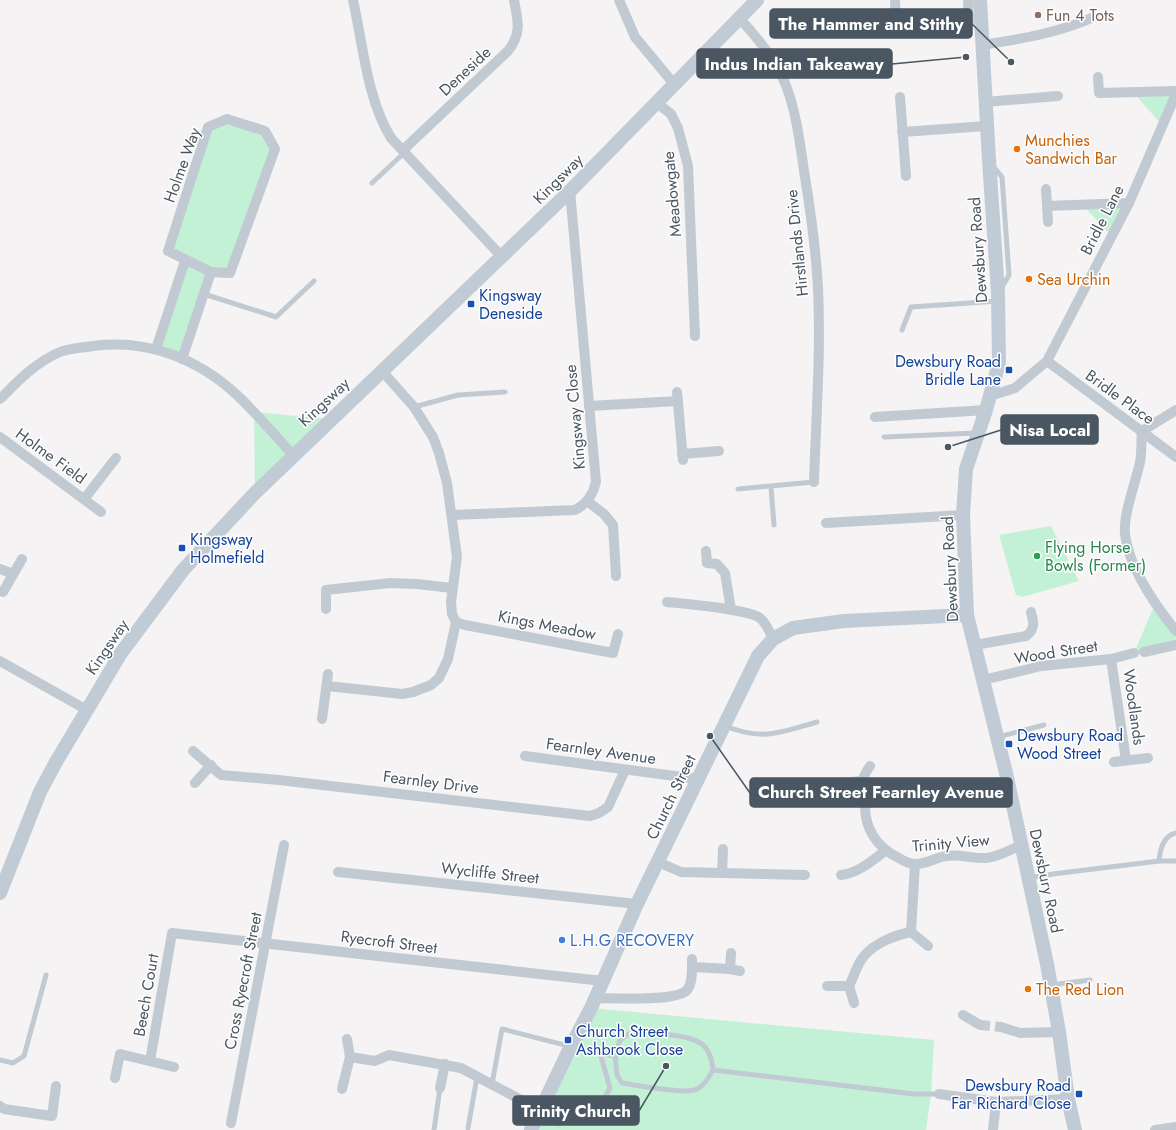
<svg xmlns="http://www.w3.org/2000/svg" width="1176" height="1130" font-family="Jost,sans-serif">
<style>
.green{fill:#c3f1d5}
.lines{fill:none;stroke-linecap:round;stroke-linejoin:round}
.street-tunnel{stroke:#caccce;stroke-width:10;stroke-dasharray:10 5;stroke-linecap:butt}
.lane{stroke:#c1cad2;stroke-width:5}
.street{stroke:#c1cad2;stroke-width:10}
.secondary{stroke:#c1cbd6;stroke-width:14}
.education-dot{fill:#8d6e63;stroke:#fff;stroke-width:1.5}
.food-dot{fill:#e8710a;stroke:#fff;stroke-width:1.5}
.transit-dot{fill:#1a4fb4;stroke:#fff;stroke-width:1.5}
.leisure-dot{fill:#2e9e5b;stroke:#fff;stroke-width:1.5}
.shop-dot{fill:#3f7fe0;stroke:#fff;stroke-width:1.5}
.labels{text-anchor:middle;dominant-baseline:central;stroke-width:3;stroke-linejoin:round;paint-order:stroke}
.education-label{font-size:16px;fill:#785e54;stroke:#fff;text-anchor:start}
.street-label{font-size:16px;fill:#4a5661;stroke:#fff}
.food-label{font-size:16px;fill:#c56008;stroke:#fff;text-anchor:start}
.transit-label{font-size:16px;fill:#164399;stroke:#fff;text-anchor:start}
.leisure-label{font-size:16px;fill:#27864d;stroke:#fff;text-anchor:start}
.shop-label{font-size:16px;fill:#366cbe;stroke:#fff;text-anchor:start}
.leader{fill:none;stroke:#4a5661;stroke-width:1.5}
.callout-dot{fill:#4a5661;stroke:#fff;stroke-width:1.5}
.callout{fill:#4a5661;stroke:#4a5661;stroke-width:1.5}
.callout-label{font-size:17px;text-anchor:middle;font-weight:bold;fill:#fff}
</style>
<rect width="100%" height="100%" fill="#f5f3f3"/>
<g class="green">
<polygon points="1132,91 1176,91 1162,125"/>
<polygon points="227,119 265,131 275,149 230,273 211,272 182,359 156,349 185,261 168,251 208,127"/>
<polygon points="1129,203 1111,236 1082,204"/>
<polygon points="254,412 330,419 255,493"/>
<polygon points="1051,526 1079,581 1022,597 1016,595 999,535"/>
<polygon points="1155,604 1176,631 1176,645 1134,653"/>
<polygon points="591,1008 934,1040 931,1094 926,1130 531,1130"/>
</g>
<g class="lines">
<polyline class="street-tunnel" points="980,1025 1001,1027"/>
<g class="lane">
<polyline points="840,31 874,30 885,22 896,21"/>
<polyline points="993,166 1002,177 1009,275 1001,289"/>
<polyline points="372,183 405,152"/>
<polyline points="204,294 276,317 314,281"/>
<polyline points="902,330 911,307 998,301"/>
<polyline points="414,407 458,395 505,392"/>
<polyline points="884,437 977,433"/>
<polyline points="771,487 774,525"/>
<polyline points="738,489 814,482"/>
<path d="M725 726C763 741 779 733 817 722"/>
<polyline points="998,737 1044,725"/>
<path d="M1159 861C1160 849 1163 836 1176 833"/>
<polyline points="1029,878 1053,874 1159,861 1176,861"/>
<polyline points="1051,985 1090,980"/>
<path d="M615 1056 620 1040 628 1034C649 1034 685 1032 702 1044 710 1050 712 1061 713 1070"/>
<polyline points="0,1060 13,1063 24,1056 46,975"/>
<path d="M492 1084 502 1029C540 1038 577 1050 615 1056L617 1075 622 1083C636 1085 683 1094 694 1090 704 1087 709 1077 713 1070L914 1094H939"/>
<polyline points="538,1118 558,1124 604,1099 610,1088 600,1053"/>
<polyline points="468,1128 477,1077"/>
<polyline points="434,1130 440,1088"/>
</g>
<g class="street">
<path d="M353 0C363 45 367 99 391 138L502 257"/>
<polyline points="619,0 635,37 674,84"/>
<polyline points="895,0 896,21 910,20"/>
<polyline points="968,0 969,23"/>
<path d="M740 19C759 39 774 58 785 83 797 113 800 145 805 177 811 214 816 251 818 288 821 353 816 418 814 482"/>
<path d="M982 45C1021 39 1058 33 1094 17"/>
<polyline points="1098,77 1099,93 1176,91"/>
<polyline points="900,97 906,176"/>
<polyline points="985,102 1058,96"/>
<polyline points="657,103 671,114 678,128 688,166 695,336"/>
<polygon points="227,119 265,131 275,149 230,273 211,272 168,251 208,127"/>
<polyline points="902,132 987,126"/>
<path d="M403 150 508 51C522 33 518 21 514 0"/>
<polyline points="1046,189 1048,222"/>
<polyline points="1047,206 1129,203"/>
<polyline points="156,349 185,261"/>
<polyline points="182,359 211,272"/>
<polyline points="1047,361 1176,457"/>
<polyline points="677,392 683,460"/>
<polyline points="990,396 1015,388 1047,361 1129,203 1176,94"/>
<path d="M0 399C18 381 36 362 60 352 70 348 82 348 93 346 147 339 197 358 237 395 257 414 275 435 293 455"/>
<polyline points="589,406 678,401"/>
<path d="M1176 410 1142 431C1141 441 1142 452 1140 462 1136 482 1123 514 1125 534 1129 568 1155 605 1176 631"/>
<polyline points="875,417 986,410"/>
<polyline points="0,437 101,512"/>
<polyline points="682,454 719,451"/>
<polyline points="85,498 116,458"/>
<polyline points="587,501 604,514 613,525 616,576"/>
<path d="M452 515 575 510C587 504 593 495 596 482L570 191"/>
<polyline points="826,523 963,515"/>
<polyline points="706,551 707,563 717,564 725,573 731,610"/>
<polyline points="0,569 13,574"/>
<polyline points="3,592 22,559"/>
<path d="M667 602C686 604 747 609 760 618 766 623 770 632 773 639"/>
<polyline points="326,609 326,590 390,583 417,584 452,588"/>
<polyline points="456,622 465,625 613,653 618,634"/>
<path d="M975 645 1026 636C1035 630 1034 622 1031 612"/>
<polyline points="1144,652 1176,645"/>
<polyline points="1111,659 1126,760"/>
<polyline points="0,661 87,710"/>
<polyline points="983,680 1041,666 1111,659 1134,653"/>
<polyline points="327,686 402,694 413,692 431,685 439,678 448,659 456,622 452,614 451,602 457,557 447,483 439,453 433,437 414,407 382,371"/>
<polyline points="322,719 328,674"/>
<polyline points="193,751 221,775 279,780 590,816 599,813 608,807 625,770"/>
<polyline points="525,756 697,779"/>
<polyline points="1114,762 1148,758"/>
<path d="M870 766C856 786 866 786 865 806 865 829 877 847 897 857 902 860 908 864 914 864 925 865 936 857 947 856 960 854 974 859 986 858 998 857 1010 850 1021 845"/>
<polyline points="195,783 211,765"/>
<polyline points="820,785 862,781"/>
<polyline points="658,862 681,872 805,875"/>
<polyline points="915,864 911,932 928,946"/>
<polyline points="338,872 637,904"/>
<polyline points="722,873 723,849"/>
<path d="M841 875C858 873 872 861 885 851"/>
<polyline points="692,967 730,969 740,971"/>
<polyline points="730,969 731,953"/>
<polyline points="827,986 849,986 854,1003"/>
<path d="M849 986C854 977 857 964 864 956 875 943 895 935 911 932"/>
<path d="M595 998C613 998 677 1002 687 990 693 983 692 968 692 959"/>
<polyline points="963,1015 980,1025"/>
<polyline points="1001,1027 1020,1033 1059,1032"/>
<polyline points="350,1057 375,1061 389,1055 461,1068 540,1110"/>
<polyline points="150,1061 172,933 603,981"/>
<polyline points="115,1078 120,1054 174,1067"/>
<polyline points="440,1088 445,1064"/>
<polyline points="342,1089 350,1057 347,1039"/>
<polyline points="939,1094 996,1102 1068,1099"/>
<polyline points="0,1106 4,1109 52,1116 56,1086"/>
<polyline points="231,1123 284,845"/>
<polyline points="993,1130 996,1102"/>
<polyline points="1155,1130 1176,1127"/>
</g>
<g class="secondary">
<polyline points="980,0 989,160 998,293 999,363 986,410 966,469 963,515 967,615 1006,773 1047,964 1059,1032 1068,1099 1075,1130"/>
<polyline points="0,893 40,792 56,762 121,653 183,570 255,493 570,191 757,0"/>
<polyline points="531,1130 570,1048 591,1008 637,904 758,656 773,639 793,628 844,621 967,615"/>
</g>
</g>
<circle class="education-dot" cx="1038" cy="15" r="4"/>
<g class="food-dot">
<circle cx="1017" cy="149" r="4"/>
<circle cx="1029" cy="279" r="4"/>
<circle cx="1028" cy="989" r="4"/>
</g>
<g class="transit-dot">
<rect x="467" y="300" width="8" height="8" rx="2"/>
<rect x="1005" y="366" width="8" height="8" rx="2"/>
<rect x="178" y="544" width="8" height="8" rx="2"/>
<rect x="1005" y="740" width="8" height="8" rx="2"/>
<rect x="564" y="1036" width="8" height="8" rx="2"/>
<rect x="1075" y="1090" width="8" height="8" rx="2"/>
</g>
<circle class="leisure-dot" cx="1037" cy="556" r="4"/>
<circle class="shop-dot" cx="562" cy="940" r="4"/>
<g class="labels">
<g class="education-label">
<text x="1046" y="15">Fun 4 Tots</text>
</g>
<g class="street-label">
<text transform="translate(465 71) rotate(-43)">Deneside</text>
<text transform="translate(182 165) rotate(-70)">Holme Way</text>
<text transform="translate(558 179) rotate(-45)">Kingsway</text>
<text transform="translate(672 194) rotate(-95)">Meadowgate</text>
<text transform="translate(1102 220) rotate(-63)">Bridle Lane</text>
<text transform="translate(797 243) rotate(-96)">Hirstlands Drive</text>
<text transform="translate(978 250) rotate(-94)">Dewsbury Road</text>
<text transform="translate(1120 397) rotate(36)">Bridle Place</text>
<text transform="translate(324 402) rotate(-43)">Kingsway</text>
<text transform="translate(575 417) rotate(-95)">Kingsway Close</text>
<text transform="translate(51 456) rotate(36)">Holme Field</text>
<text transform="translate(950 569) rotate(-93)">Dewsbury Road</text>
<text transform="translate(547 625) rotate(11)">Kings Meadow</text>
<text transform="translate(107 647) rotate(-56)">Kingsway</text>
<text transform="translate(1056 652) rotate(-9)">Wood Street</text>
<text transform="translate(1134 707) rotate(82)">Woodlands</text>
<text transform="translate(601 751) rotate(8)">Fearnley Avenue</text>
<text transform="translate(431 782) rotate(7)">Fearnley Drive</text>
<text transform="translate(671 797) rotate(-64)">Church Street</text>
<text transform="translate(951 843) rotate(-5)">Trinity View</text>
<text transform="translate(490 873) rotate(6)">Wycliffe Street</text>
<text transform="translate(1046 881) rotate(78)">Dewsbury Road</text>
<text transform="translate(389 942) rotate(7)">Ryecroft Street</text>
<text transform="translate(243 981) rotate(-79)">Cross Ryecroft Street</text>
<text transform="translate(146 995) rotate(-80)">Beech Court</text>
</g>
<g class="food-label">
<text x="1025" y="140">Munchies<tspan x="1025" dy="18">Sandwich Bar</tspan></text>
<text x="1037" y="279">Sea Urchin</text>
<text x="1036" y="989">The Red Lion</text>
</g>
<g class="transit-label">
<text x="479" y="295">Kingsway<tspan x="479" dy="18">Deneside</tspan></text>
<text x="1001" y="361" text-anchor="end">Dewsbury Road<tspan x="1001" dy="18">Bridle Lane</tspan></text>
<text x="190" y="539">Kingsway<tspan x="190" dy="18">Holmefield</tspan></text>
<text x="1017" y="735">Dewsbury Road<tspan x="1017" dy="18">Wood Street</tspan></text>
<text x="576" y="1031">Church Street<tspan x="576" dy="18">Ashbrook Close</tspan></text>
<text x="1071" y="1085" text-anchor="end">Dewsbury Road<tspan x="1071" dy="18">Far Richard Close</tspan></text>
</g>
<g class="leisure-label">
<text x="1045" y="547">Flying Horse<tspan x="1045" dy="18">Bowls (Former)</tspan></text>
</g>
<g class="shop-label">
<text x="570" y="940">L.H.G RECOVERY</text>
</g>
</g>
<path class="leader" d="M1011 62L972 24M966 57L892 64M948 447L1001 430M710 736L750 793M666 1066L639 1111"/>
<g class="callout-dot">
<circle cx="1011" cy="62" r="4"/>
<circle cx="966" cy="57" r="4"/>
<circle cx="948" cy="447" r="4"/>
<circle cx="710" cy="736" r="4"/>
<circle cx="666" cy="1066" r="4"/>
</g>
<g class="callout">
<rect x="770" y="9" width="202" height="29" rx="4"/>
<rect x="697" y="49" width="195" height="29" rx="4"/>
<rect x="1001" y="415" width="97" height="29" rx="4"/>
<rect x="750" y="778" width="262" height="29" rx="4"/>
<rect x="513" y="1096" width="126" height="29" rx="4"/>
</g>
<g class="callout-label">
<text x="871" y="30">The Hammer and Stithy</text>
<text x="794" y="70">Indus Indian Takeaway</text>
<text x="1050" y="436">Nisa Local</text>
<text x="881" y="798">Church Street Fearnley Avenue</text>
<text x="576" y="1117">Trinity Church</text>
</g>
</svg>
